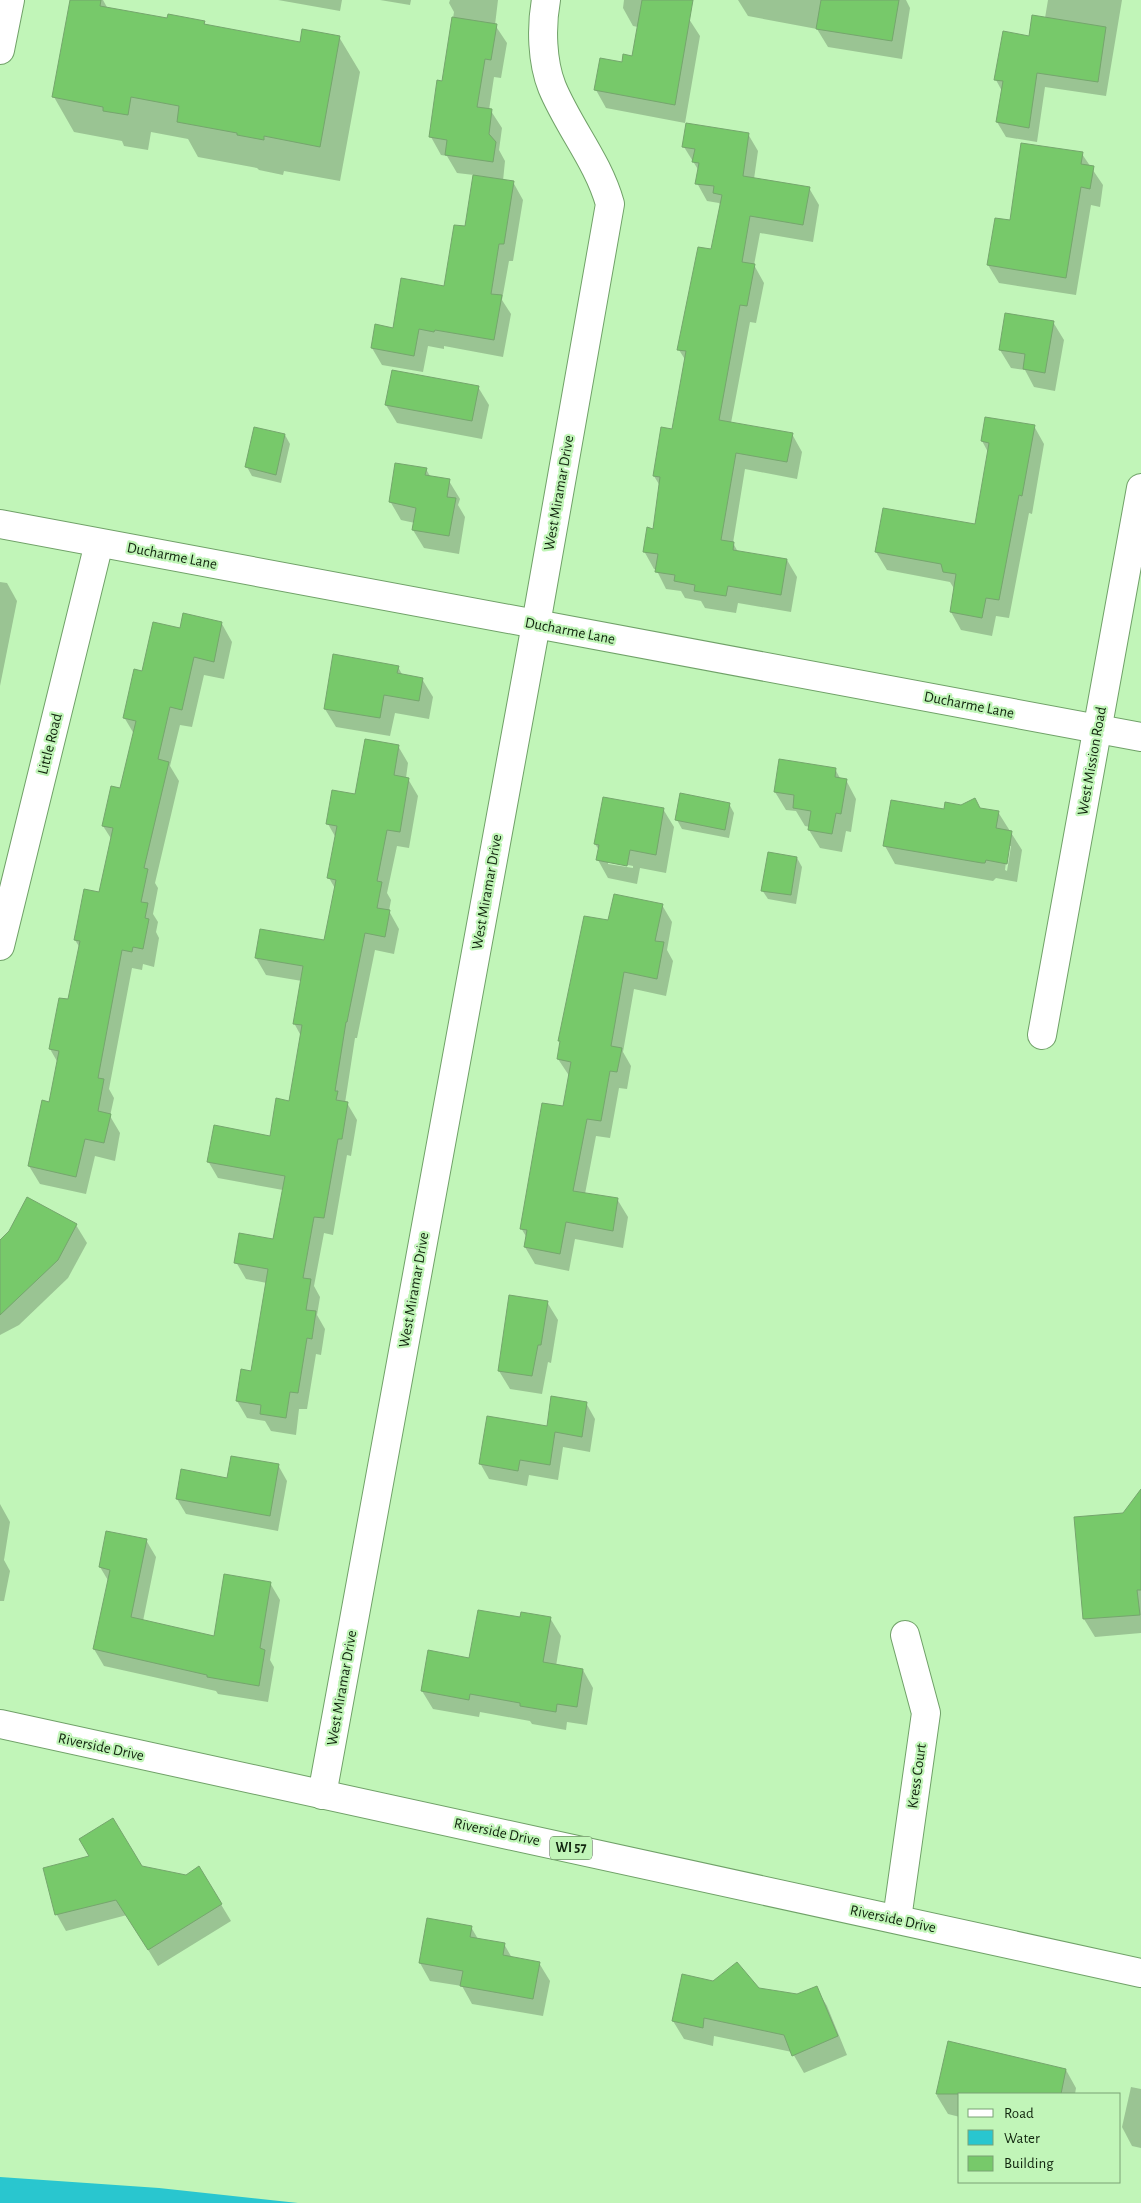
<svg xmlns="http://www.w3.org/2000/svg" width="1141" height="2203" font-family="'Alegreya Sans',sans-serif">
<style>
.water{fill:#29c6cf}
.shadow{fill:#0003;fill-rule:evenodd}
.building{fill:#77c96a;stroke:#75a66d}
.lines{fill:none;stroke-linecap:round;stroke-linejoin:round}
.minor-casing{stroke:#70a168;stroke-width:30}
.tertiary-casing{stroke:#70a168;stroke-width:30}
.primary-casing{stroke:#70a168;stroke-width:30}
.minor{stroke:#fff;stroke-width:28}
.tertiary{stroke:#fff;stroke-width:28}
.primary{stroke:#fff;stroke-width:28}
.labels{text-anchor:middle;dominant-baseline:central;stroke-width:4.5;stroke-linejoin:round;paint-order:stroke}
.shield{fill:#c1f5b8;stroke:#466341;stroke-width:1}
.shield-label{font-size:14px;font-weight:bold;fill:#11250e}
.street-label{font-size:15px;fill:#11250e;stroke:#c1f5b8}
</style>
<rect width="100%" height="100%" fill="#c1f5b8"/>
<polygon class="water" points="0,2177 159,2188 298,2203 0,2203"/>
<g class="shadow">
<polygon points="71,0 103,0 108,9 168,19 204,22 206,26 301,43 339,37 360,72 340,181 284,171 283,175 259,170 257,168 198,157 188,139 151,132 148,150 124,146 122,141 74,132 54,97"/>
<polygon points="278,0 342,0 340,11"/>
<polygon points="380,0 411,0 410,5"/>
<polygon points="450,0 498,0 495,25 507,43 501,78 494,77 489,110 491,111 502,128 499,150 505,161 503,181 513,182 523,200 513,261 509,261 502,300 511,314 503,357 444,346 444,349 428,346 423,372 382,365 372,348 445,287 466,228 474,175 457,173 447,156 441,155 431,137 443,82 454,12 449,3"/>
<polygon points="624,0 691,0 689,19 700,36 685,123 606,108 596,90 623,63 633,57 638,27 633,26 623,8"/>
<polygon points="738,0 906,0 910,8 902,59 828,47 817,29 748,16"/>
<polygon points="1048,0 1122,0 1106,96 1045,87 1037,142 1006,137 997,122 1002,91 996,80 1045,18"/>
<polygon points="748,134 758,151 754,179 809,188 819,205 813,242 760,233 754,265 764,283 756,323 750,322 731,423 792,434 802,452 797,479 745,469 733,543 738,552 787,560 797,577 791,612 738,603 736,613 705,608 701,601 685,598 681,591 666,589 656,569 654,569 644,551 654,530 660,486 654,476 673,431 686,361 679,350 712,251 721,205 719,203 707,201 697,183 699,171 684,147"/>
<polygon points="1082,154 1103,185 1100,207 1091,205 1076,295 999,283 988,265 1011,222"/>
<polygon points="1053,322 1064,340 1055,391 1034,387 1025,370 1011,368 1000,350"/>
<polygon points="478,387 489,405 482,439 397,423 386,405"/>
<polygon points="1034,426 1044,444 1032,514 1029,513 1009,618 996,616 992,636 961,630 951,612 955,590 950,582 887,570 876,552 976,526 988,452 982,441"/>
<polygon points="285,435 290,444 281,483 252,476 247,467"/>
<polygon points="426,469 431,478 449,481 460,499 458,505 465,517 459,554 424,548 413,530 415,523 401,520 390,501"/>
<polygon points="0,582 7,583 17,601 0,686"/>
<polygon points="222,624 232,642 224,679 204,675 192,727 180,725 170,766 179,781 155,883 158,888 153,914 158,922 156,932 159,938 154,967 143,964 142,970 132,968 109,1089 114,1098 110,1116 120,1133 115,1161 95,1156 86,1194 40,1184 29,1166 50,1103 58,1063 50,1049 69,1001 80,948 75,940 100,894 112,840 103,826 121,790 134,734 124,717 143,672 181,630"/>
<polygon points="398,667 403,676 422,679 433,697 429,719 395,713 390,736 336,727 325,709"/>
<polygon points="398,746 408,763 406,778 408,779 418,796 409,848 397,846 387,893 391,900 389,911 399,929 394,954 375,950 357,1038 355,1038 345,1103 347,1103 357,1120 351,1156 347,1155 333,1235 324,1233 314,1286 320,1297 317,1315 325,1329 321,1355 316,1354 307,1409 299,1409 296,1435 271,1431 265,1421 247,1418 237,1401 252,1373 267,1283 246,1279 236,1262 274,1241 283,1190 218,1178 208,1161 271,1138 290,1102 301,1036 294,1023 302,981 266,975 256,958 325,942 336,890 329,878 336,838 328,824 356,796"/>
<polygon points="835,769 841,780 846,780 856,799 851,832 846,831 842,852 820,848 809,830 810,827 805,826 796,811 786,810 775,792"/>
<polygon points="729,804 734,813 729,838 682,829 677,820"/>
<path d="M663 809 674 827 666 873 640 868 637 884 608 878 598 860 599 850 595 844ZM608 861 633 866V868L608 864Z"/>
<path d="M980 809 998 812 1022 850 1017 882 996 878 993 881 895 864 885 846 945 811ZM1008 846H1011L1007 871 1005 870Z"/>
<polygon points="797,858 802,867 796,904 768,899 762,890"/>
<polygon points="662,905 672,922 667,950 673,961 666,996 634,989 623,1052 631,1066 627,1089 619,1088 610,1138 596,1136 585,1194 617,1199 628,1217 623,1248 575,1239 569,1271 535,1264 525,1247 527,1238 521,1228 564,1108 570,1077 558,1059 561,1043 559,1040 609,922"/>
<polygon points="76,1225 87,1243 68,1278 19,1325 0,1335 0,1242"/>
<polygon points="547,1302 558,1320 551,1363 548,1362 542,1394 510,1389 499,1371"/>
<polygon points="586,1403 595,1419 590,1452 563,1447 558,1480 529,1475 527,1486 489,1479 480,1463 548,1428"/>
<polygon points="278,1465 287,1481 278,1531 186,1514 177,1499 228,1480"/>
<polygon points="1141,1491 1141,1633 1095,1637 1084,1619 1075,1518 1123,1514"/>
<polygon points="0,1504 10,1522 4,1560 10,1571 4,1601 0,1601"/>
<polygon points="146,1540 156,1557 143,1621 215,1637 270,1583 280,1600 270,1660 274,1667 268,1702 218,1694 216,1691 104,1666 94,1649 109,1582 100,1567"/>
<polygon points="550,1618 561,1636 556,1666 583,1670 593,1688 587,1725 567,1722 566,1730 532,1724 530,1721 480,1712 479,1717 433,1709 422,1691 470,1659 521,1619"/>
<polygon points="141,1867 186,1876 199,1868 231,1921 158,1966 127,1915 66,1931 57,1915 44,1869"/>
<polygon points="471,1927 478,1939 504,1944 512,1958 539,1963 550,1981 543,2016 472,2004 462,1986 430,1981 420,1963"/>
<polygon points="816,1988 827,2006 847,2055 804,2073 792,2052 714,2036 713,2046 684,2039 673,2021 758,1990 797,1995"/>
<polygon points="949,2043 1066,2070 1076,2088 1075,2094 960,2094 960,2117 948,2114 937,2096"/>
<polygon points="1131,2087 1141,2089 1141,2148 1132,2146 1122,2127"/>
</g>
<g class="building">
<polygon points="70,0 101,0 100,6 167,18 168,14 205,21 204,24 300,42 302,29 340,36 320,147 264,136 264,140 237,135 237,133 177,122 179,106 131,97 128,115 103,111 103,107 52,97"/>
<polygon points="642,0 693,0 675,105 594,90 600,58 622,62 623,54 632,56"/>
<polygon points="821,0 899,0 892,41 816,29"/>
<polygon points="1032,15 1106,27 1098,82 1037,73 1029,128 996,122 1003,81 994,80 1003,31 1029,36"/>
<polygon points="452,17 497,24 491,60 485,59 477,107 492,109 489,134 496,142 493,162 445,155 447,140 429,137 437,80 442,81"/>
<polygon points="686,123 749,133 743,176 810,187 803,225 750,216 742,262 755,264 747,306 740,305 719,420 793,433 787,462 736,453 721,540 734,542 733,550 787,559 781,595 728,586 726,596 694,591 695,585 674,581 675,575 655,572 658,554 643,552 647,527 653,529 660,477 653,476 661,427 672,429 686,351 677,350 698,247 711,249 722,195 713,193 714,186 695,184 699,163 692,162 695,149 682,147"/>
<polygon points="1021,143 1083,152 1081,164 1094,166 1090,189 1081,187 1066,278 987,265 995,218 1010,220"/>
<polygon points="473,175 514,181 504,244 499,244 491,294 502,295 494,340 435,330 434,332 419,329 414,356 371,348 375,324 393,328 401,278 444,286 454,225 465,226"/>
<polygon points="1005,313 1054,321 1045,373 1023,369 1025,354 999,350"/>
<polygon points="392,370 479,386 472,421 385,405"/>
<polygon points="985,417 1035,425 1022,496 1019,495 999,600 986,598 982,618 950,612 956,574 943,572 941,564 875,552 883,508 975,524 989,443 981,441"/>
<polygon points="254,427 285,434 276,475 245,467"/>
<polygon points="395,463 427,468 425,475 450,479 447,497 456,498 449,536 412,530 416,508 389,502"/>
<polygon points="183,613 222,622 214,662 194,657 182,710 170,707 158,759 169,762 144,868 148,869 141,902 148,903 145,918 149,919 143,949 133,947 132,952 122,950 98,1078 104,1079 98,1111 111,1114 104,1143 85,1139 76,1177 28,1166 42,1100 49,1102 59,1051 49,1049 59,998 68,999 80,941 74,940 84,889 99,892 113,828 102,826 111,786 120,788 136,721 123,718 134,669 142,671 153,622 180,628"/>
<polygon points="333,654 399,666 397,673 423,678 419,701 384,695 380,718 324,709"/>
<polygon points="365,739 399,745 394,775 409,778 400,832 387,830 377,881 382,882 377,908 390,910 385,937 365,933 347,1022 346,1022 335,1091 338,1091 336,1100 348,1102 342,1139 338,1139 324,1218 314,1217 303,1278 311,1279 306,1310 316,1311 312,1339 307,1338 298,1393 290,1392 286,1418 260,1414 261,1405 236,1401 241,1369 251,1371 268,1269 234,1263 239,1233 273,1239 285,1176 207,1162 214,1125 270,1136 276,1098 289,1101 302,1025 293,1024 303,966 255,958 260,929 324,940 336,880 327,878 337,826 326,824 332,790 355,794"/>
<polygon points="779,759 836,768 835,777 847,779 841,814 836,813 832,834 808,830 811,811 793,808 794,795 774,792"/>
<polygon points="680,793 730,803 725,830 675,820"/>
<polygon points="603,797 664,808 656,855 630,850 627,866 596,860 599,845 594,844"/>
<polygon points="975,798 980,808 999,811 996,828 1012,831 1007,864 986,860 985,863 982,863 883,846 891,800 944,809 945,802 961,805"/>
<polygon points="768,852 797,857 791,895 761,891"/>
<polygon points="614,894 663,904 655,941 664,942 657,979 624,972 611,1046 622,1048 617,1072 610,1071 601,1121 587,1119 573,1191 618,1198 613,1231 566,1222 560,1254 524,1247 527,1230 520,1229 542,1103 563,1106 571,1062 557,1059 560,1041 558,1041 584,916 608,920"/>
<polygon points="27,1197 77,1224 58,1260 0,1315 0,1240 9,1231"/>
<polygon points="509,1295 548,1301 541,1345 538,1345 532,1376 498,1371"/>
<polygon points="551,1396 587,1402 582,1437 555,1432 550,1465 520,1460 518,1471 479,1464 487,1416 547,1426"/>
<polygon points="231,1456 279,1464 270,1516 176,1499 181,1469 227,1478"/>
<polygon points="1141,1489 1141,1590 1137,1590 1140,1615 1083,1619 1074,1517 1123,1513"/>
<polygon points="106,1531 147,1539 131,1617 214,1636 224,1574 271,1582 260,1648 265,1650 259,1686 207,1677 207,1675 93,1649 110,1570 99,1567"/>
<polygon points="478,1610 520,1617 521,1612 551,1617 543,1662 583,1669 577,1707 557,1704 556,1712 520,1706 520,1703 470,1694 469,1700 421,1691 428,1650 469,1658"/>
<polygon points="113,1818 142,1866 186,1875 199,1866 222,1904 148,1950 116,1900 55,1915 43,1868 89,1856 79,1839"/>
<polygon points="427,1918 472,1926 470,1937 505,1943 503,1955 540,1962 533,1999 460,1986 463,1971 419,1963"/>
<polygon points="737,1962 759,1988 797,1994 817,1986 838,2036 792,2056 784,2035 704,2018 703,2028 672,2021 682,1974 713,1981"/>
<polygon points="948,2041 1066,2069 1061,2094 936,2094"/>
</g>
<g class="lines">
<g class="minor-casing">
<g id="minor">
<polyline points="0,524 1141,737"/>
<polyline points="0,946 99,543"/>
<polyline points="1042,1035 1141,488"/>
<path d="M322 1795 536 624 610 204C598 161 569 128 552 87 542 62 541 27 546 0"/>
<polyline points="897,1919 926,1713 905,1635"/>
</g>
</g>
<g class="tertiary-casing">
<polyline id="tertiary" points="0,50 10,0"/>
</g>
<g class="primary-casing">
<polyline id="primary" points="0,1724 1141,1973"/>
</g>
<use href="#minor" class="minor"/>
<use href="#tertiary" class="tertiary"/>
<use href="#primary" class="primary"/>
</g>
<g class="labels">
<rect class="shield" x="550" y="1836.5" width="42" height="23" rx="4"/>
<g class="shield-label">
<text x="571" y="1848">WI 57</text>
</g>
<g class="street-label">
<text transform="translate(559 493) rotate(-80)">West Miramar Drive</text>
<text transform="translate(172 556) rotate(11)">Ducharme Lane</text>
<text transform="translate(570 631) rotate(11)">Ducharme Lane</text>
<text transform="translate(969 705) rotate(11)">Ducharme Lane</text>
<text transform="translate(50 744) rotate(-76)">Little Road</text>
<text transform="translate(1092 761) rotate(-80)">West Mission Road</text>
<text transform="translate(487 892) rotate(-80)">West Miramar Drive</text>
<text transform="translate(414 1290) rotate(-80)">West Miramar Drive</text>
<text transform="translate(342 1688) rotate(-80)">West Miramar Drive</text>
<text transform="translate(101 1747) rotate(12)">Riverside Drive</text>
<text transform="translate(917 1776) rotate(-82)">Kress Court</text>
<text transform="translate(497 1832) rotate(12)">Riverside Drive</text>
<text transform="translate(893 1919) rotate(12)">Riverside Drive</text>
</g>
</g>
<rect x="958" y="2093" width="162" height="90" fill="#c1f5b8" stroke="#7ba274"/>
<rect x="968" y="2109" width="25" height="8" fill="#ffffff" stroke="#7ba274"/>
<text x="1004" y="2118" font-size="15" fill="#11250e">Road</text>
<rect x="968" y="2130" width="25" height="15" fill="#29c6cf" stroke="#7ba274"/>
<text x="1004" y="2143" font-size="15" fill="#11250e">Water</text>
<rect x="968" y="2156" width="25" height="15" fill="#77c96a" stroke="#7ba274"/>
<text x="1004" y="2168" font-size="15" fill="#11250e">Building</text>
</svg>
